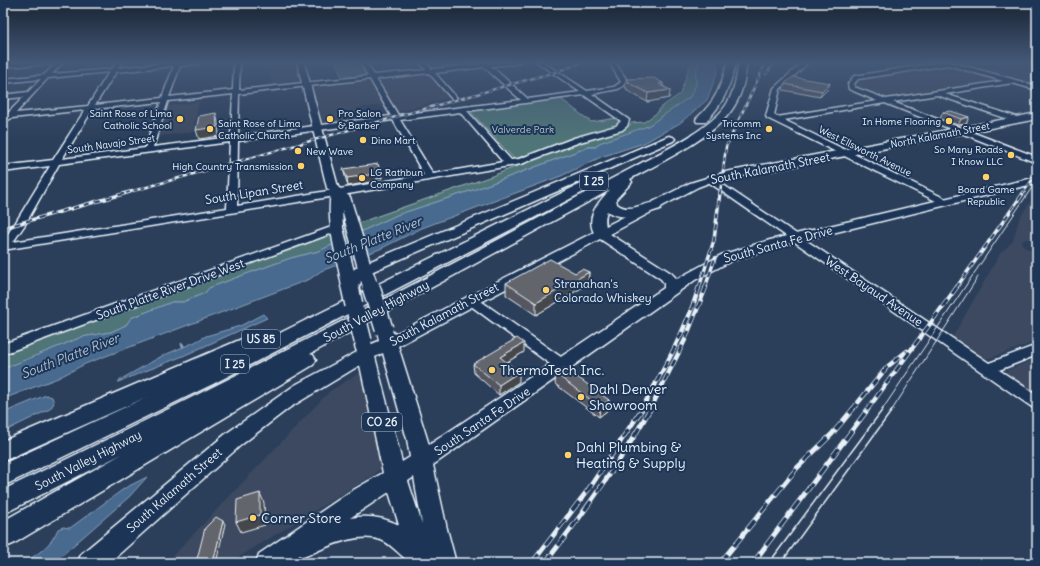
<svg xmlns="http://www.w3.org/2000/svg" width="1040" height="566" font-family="Delius,sans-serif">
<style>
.built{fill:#3c4a60}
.green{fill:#507578;stroke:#9cb3b8}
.water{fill:#486a8f;stroke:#88a0b9}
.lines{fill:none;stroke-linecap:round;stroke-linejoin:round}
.stream{stroke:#88a0b9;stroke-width:3}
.minor-casing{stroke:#e8f1f8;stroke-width:3}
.major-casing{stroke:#e8f1f8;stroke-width:3}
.highway-casing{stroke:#e8f1f8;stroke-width:3}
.minor{fill:#1d3557;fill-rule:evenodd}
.major{fill:#1d3557;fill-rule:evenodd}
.highway{fill:#1d3557;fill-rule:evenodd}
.tram-far1{stroke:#e8f1f8;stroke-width:1}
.tram{stroke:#e8f1f8;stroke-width:1.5}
.rail-far3-casing{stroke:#e8f1f8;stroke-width:2.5}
.rail-far2-casing{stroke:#e8f1f8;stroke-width:3.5}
.rail-far1-casing{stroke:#e8f1f8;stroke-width:4.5}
.rail-casing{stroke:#e8f1f8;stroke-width:5}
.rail-far3{stroke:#1d3557;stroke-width:1.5;stroke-dasharray:4;stroke-linecap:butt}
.rail-far2{stroke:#1d3557;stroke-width:2;stroke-dasharray:6;stroke-linecap:butt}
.rail-far1{stroke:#1d3557;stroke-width:3;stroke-dasharray:8;stroke-linecap:butt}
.rail{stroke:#1d3557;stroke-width:3.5;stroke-dasharray:11;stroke-linecap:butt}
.major-bridge-far1-casing{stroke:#e8f1f8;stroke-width:16;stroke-linecap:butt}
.major-bridge-casing{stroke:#e8f1f8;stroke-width:20;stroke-linecap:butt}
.major-bridge-far1{stroke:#1d3557;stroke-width:14}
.major-bridge{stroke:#1d3557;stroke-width:17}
.wall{fill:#55575e;stroke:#e8f1f8}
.shaded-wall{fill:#45474c;stroke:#e8f1f8}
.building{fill:#63656d;stroke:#e8f1f8}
.poi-dot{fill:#ffd166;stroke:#1d3557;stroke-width:1.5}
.labels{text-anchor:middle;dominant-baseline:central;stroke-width:4;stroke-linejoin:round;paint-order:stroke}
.far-poi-label{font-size:10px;fill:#e8f1f8;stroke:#1d3557;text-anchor:end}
.far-park-label{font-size:10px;fill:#b3c6cb;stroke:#1d3557}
.far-street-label{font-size:10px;fill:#e8f1f8;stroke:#1d3557}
.shield{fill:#1d3557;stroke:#abb9c8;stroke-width:1}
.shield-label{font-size:11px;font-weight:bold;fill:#e8f1f8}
.street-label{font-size:12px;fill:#e8f1f8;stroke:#1d3557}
.poi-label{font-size:12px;fill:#e8f1f8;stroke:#1d3557;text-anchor:start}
.water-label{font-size:13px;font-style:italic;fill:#b0c2d3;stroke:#1d3557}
.near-poi-label{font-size:14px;fill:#e8f1f8;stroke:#1d3557;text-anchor:start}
</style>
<rect width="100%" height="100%" fill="#2b3f5b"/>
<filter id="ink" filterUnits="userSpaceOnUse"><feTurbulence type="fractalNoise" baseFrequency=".025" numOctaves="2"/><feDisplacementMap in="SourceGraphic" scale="8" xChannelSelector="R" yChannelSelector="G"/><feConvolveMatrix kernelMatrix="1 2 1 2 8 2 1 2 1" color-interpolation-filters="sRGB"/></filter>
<g filter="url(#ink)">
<g class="built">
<polygon points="269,62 295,62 300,82 272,87"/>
<polygon points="951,62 1037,62 1037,85 961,63"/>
<polygon points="948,65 1004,81 886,99 853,86 861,78"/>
<polygon points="430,75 451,97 399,112 395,110 378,81"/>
<polygon points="370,79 384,105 356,108 361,120 324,125 312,86 313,84"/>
<polygon points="199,102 193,132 159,136 167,106"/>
<polygon points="1037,192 1037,240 1025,239 1021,242 1024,247 1037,253 1037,341 990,358 982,358 952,338 1000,254 1013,241 1019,219"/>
<polygon points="1037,359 1037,395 1006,373 1007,370"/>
<polygon points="361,372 372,429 378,435 383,465 375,474 229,563 166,563 330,391"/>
</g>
<g class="green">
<polygon points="335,62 359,62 368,76 343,79"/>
<polygon points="691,62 699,62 696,72 696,85 690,97 648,126 596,147 589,147 479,188 397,215 319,251 291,258 238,277 209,288 205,293 183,302 172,302 131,318 126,325 111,332 82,337 3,369 3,353 195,283 296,248 375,217 492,176 573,144 630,125 631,123 644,122 658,112 660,108 680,94"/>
<polygon points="560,98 591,122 617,118 621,120 619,125 610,129 514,159 470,111"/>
</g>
<g class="water">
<polygon points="699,62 716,62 718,71 707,100 680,123 644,143 601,157 561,176 422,228 380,249 321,271 310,279 85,364 58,378 3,399 3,369 82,337 111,332 126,325 131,318 172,302 183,302 205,293 209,288 238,277 291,258 319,251 397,215 479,188 589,147 596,147 599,143 648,126 690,97 696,85 696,72"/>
<polygon points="263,314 267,318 183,356 118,382 123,378 162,356 195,342 206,336 240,326"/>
<polygon points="46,395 52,397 54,403 50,409 3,432 3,413"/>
<path d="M147 477 129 497 53 563H23C38 554 51 546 58 529L63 527 70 528 125 488Z"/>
</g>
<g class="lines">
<polyline class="stream" points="182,344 183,346"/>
<g class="minor-casing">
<g id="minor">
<polygon points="26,62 50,62 47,64 3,67 3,63"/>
<path d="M57 62H63L52 74 112 69 116 62H122L118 68 175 62H201L198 64 180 66 169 97 233 90 234 62H240L239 90 368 76 360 62H366L374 75 426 70 419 62H425L432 69 481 64V62L487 63 519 62 516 64 491 66 528 99 580 92 537 62H543L587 91 614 87 621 82 609 62H615L626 79V84L618 89 592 94 629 120 627 126 622 130 580 142 521 164 354 193 3 250V241L16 222 50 166 3 172V166L53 160 85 110 12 118 8 120 3 119V115L7 114 24 97 3 99V95L28 92 41 79 3 83V79L44 75ZM174 66 162 98 95 105 116 72ZM484 67 521 100 398 115 376 79 429 73 452 99 454 100 457 98 456 97 435 73ZM109 72 88 106 16 113 48 78ZM370 79 391 116 238 136 239 94ZM233 94 231 137 153 147 168 101ZM584 95 621 121 616 126 574 138 519 159 511 160 467 111ZM161 102 145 148 62 159 93 109ZM460 112 503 162 433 174 400 120ZM393 120 424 175 237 206 238 141ZM230 142 227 208 13 242 26 223 59 164Z"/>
<path d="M803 62H809L780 89 774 115 777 117 877 101 849 89 848 84 854 76 941 62H951L1037 86V90L1012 83 945 94 1020 118V122H1017L937 95 893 102 1037 157V163L885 103 784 120 948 200 950 202 948 204H942L767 118 766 116 774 88ZM948 65 1003 81 886 99 854 87V84L858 79Z"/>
<polygon points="710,176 989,363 1037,345 1037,355 999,370 1037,395 1037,409 1032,407 707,181 705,179 707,177"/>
<polygon points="337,225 342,228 341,230 3,354 3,344"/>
<polygon points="471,296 475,297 568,362 570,366 568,370 563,371 558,370 467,303 465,300 467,297"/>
</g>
</g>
<g class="major-casing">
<g id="major">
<path d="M297 62H304L338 187 350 197 375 279 373 282 368 283 363 282 361 279 342 210 343 228 358 287 355 290 350 292 345 290 342 287C337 255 326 225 331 192L327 188Z"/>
<path d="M1037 113V119L711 182 698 187 610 234 671 273 677 279 721 255 770 240 1037 177V183L779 246 731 261 695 280 433 465 447 529 456 563C449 563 414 565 410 562 400 556 392 544 381 540 356 531 325 548 303 557L299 555 289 563H256L259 554 350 492 383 473 360 365 289 408 241 445 109 563H78L81 554 227 433 295 385 357 352 355 346 358 342 364 340 370 342 372 344 379 341 378 335 380 331 386 329 392 331 394 334 397 333 690 183 726 172ZM600 239 661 279 664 283V288L429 445 398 346ZM383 353 407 439 410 457 402 462 375 357ZM414 477 422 524 408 481ZM389 492 399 525C383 517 368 515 350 518Z"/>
</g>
</g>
<g class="highway-casing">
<g id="highway">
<path d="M728 62H736C730 86 723 105 705 122H697L696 120 697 118C716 101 721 86 728 62Z"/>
<path d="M739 62H747C745 76 743 91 736 103 719 136 662 161 630 179L632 182 616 199 617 204C630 215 646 200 660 203L662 206 660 209C644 214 622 222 607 211 604 219 605 225 608 233L606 236 601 237 596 236C584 219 597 203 610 190L310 354 313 355 316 360 313 365 13 544 3 548V521L122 454 3 514V490C182 404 360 314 535 220 568 202 601 184 634 167 663 151 695 137 719 114 733 100 736 81 739 62Z"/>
<polygon points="669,136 673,137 675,139 673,141 371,272 363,279 356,291 350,292 344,291 341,287 350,272 359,266"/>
<polygon points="588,180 593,181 595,184 593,187 213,384 3,486 3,464 149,396 3,461 3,441 256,333 263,332 270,333 272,337"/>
</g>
</g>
<use href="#minor" class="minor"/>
<use href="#major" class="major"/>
<use href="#highway" class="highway"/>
<g class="tram-far1">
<polyline points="882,410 1037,180"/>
<polyline points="892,410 978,277"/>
</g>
<g class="tram">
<polyline points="769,563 883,409"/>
<polyline points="781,563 893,409"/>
</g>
<g class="rail-far3-casing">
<g id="rail-far3">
<polyline points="766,74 775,62"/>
<polyline points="126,193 555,72 585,62"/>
<polyline points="720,193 726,147 766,62"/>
<polyline points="1023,193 1037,173"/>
</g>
</g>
<g class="rail-far2-casing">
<g id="rail-far2">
<polyline points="3,228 130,192"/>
<polyline points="699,288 714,240 720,192"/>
<polyline points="705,288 715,258"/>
<polyline points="956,288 1024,192"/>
</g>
</g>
<g class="rail-far1-casing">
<g id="rail-far1">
<path d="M641 410C663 371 686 330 699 287"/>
<polyline points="650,410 685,340 706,287"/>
<polyline points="852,410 887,367 907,351"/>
<polyline points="867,410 957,287"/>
</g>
</g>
<g class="rail-casing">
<g id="rail">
<polyline points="532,563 588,490 642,409"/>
<path d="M545 563C583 514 620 463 650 409"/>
<polyline points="720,563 797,468 832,434 853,409"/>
<polyline points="753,563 868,409"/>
</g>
</g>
<use href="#rail-far3" class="rail-far3"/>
<use href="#rail-far2" class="rail-far2"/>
<use href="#rail-far1" class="rail-far1"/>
<use href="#rail" class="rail"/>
<g class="major-bridge-far1-casing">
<polyline id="major-bridge-far1" points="368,279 371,288"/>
</g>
<g class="major-bridge-casing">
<g id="major-bridge">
<polyline points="350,287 354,305"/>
<polyline points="371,287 384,329"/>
<polyline points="356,313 363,341"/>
</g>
</g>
<use href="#major-bridge-far1" class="major-bridge-far1"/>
<use href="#major-bridge" class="major-bridge"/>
</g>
<g class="wall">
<polygon points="626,79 663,83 663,86 670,90 669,98 647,102 626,90 627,88 625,87"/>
<polygon points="784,84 828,89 820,97 783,90"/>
<polygon points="943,112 969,117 966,124 958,125 940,119"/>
<polygon points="343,169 380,170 382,178 376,179 376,181 348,186 345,176"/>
<polygon points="589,272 588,284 536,315 506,295 506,283 575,273"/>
<polygon points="524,352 507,362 519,382 499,395 474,373 473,364"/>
<polygon points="556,374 609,400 608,410 599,417 555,384"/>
</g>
<g class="shaded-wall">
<polygon points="663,83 662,91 659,84"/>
<polygon points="830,83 828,89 820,97 822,91"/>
<polygon points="670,90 669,98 647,102 648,93"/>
<polygon points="216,113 218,122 219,136 199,139 196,130"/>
<polygon points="969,117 966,124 958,125 961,119"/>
<polygon points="380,170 382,178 376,179 376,181 348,186 347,178 374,171"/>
<polygon points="589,272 588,284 536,315 536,303"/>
<polygon points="524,343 524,352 500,366 500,357"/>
<polygon points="519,372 519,382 499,395 499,385"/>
<polygon points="609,400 608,410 599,417 600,407"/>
<polygon points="260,493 264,503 265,525 241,532 236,522"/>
<polygon points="223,521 225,524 216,563 213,563"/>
</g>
<g class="building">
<polygon points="793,77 830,83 822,91 784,84"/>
<polygon points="654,78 663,83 659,84 660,85 670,90 648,93 627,82 630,82 626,79"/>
<polygon points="951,111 969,117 961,119 943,112"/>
<polygon points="216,113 217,127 196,130 199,116"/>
<polygon points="378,164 380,170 374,171 375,174 347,178 343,169"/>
<polygon points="550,259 575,273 582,269 589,272 536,303 506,283"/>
<polygon points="517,338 524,343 500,357 519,372 499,385 473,364"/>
<polygon points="565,368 609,400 600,407 556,374"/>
<polygon points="260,493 260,515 236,522 237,500"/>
<polygon points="216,517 223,521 213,563 196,563 205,528"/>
</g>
</g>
<linearGradient id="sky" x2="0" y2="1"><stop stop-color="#182332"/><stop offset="0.44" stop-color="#445877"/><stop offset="1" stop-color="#445877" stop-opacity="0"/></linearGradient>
<rect width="1040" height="141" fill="url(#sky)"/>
<g class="poi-dot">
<circle cx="180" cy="119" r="4"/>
<circle cx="330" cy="119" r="4"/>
<circle cx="949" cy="121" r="4"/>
<circle cx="210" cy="129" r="4"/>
<circle cx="769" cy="129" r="4"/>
<circle cx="363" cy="140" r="4"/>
<circle cx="298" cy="151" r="4"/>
<circle cx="1011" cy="155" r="4"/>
<circle cx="301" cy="166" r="4"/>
<circle cx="986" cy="177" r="4"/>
<circle cx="362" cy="178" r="4"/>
<circle cx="546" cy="290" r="4"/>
<circle cx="492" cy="370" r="4"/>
<circle cx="581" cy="397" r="4"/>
<circle cx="568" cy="455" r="4"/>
<circle cx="253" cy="518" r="4"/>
</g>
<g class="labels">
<g class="far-poi-label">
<text x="172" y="113">Saint Rose of Lima<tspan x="172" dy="12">Catholic School</tspan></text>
<text x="338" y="113" text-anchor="start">Pro Salon<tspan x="338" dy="12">&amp; Barber</tspan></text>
<text x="941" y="121">In Home Flooring</text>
<text x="218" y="123" text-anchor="start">Saint Rose of Lima<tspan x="218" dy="12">Catholic Church</tspan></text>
<text x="761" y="123">Tricomm<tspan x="761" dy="12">Systems Inc</tspan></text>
<text x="371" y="140" text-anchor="start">Dino Mart</text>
<text x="1003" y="149">So Many Roads<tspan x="1003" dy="12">I Know LLC</tspan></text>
<text x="306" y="151" text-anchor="start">New Wave</text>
<text x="293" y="166">High Country Transmission</text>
<text x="370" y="172" text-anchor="start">LG Rathbun<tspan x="370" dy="12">Company</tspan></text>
<text x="986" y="189" text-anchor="middle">Board Game<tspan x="986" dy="12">Republic</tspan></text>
</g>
<g class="far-park-label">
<text x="523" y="129">Valverde Park</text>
</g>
<g class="far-street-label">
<text transform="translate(940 135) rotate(-11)">North Kalamath Street</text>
<text transform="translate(111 144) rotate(-8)">South Navajo Street</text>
<text transform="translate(865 151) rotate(26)">West Ellsworth Avenue</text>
</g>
<g class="shield">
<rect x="580" y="172" width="28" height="18" rx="3"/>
<rect x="242" y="330" width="38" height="18" rx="3"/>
<rect x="221" y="355" width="28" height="18" rx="3"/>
<rect x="362" y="413" width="40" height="18" rx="3"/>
</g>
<g class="shield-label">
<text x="594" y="181">I 25</text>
<text x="261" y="339">US 85</text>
<text x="235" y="364">I 25</text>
<text x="382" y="422">CO 26</text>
</g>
<g class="street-label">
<text transform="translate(770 168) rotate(-11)">South Kalamath Street</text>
<text transform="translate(254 192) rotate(-9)">South Lipan Street</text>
<text transform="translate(778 244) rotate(-15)">South Santa Fe Drive</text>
<text transform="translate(170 289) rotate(-20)">South Platte River Drive West</text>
<text transform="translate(874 291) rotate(34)">West Bayaud Avenue</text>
<text transform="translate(376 311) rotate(-28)">South Valley Highway</text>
<text transform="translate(444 314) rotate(-28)">South Kalamath Street</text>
<text transform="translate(482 421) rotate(-34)">South Santa Fe Drive</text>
<text transform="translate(88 460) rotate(-27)">South Valley Highway</text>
<text transform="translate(174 490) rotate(-41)">South Kalamath Street</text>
</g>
<g class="poi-label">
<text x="554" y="283">Stranahan's<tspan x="554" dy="14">Colorado Whiskey</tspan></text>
</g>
<g class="water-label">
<text transform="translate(373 240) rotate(-22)">South Platte River</text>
<text transform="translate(70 356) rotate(-21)">South Platte River</text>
</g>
<g class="near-poi-label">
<text x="500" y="370">ThermoTech Inc.</text>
<text x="589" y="389">Dahl Denver<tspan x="589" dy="16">Showroom</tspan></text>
<text x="576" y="447">Dahl Plumbing &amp;<tspan x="576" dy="16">Heating &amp; Supply</tspan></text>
<text x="261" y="518">Corner Store</text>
</g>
</g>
<rect width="1040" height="566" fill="none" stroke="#1d3557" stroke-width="16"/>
<rect x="8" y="8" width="1024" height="550" fill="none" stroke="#e8f1f8" stroke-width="1.5" filter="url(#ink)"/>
</svg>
